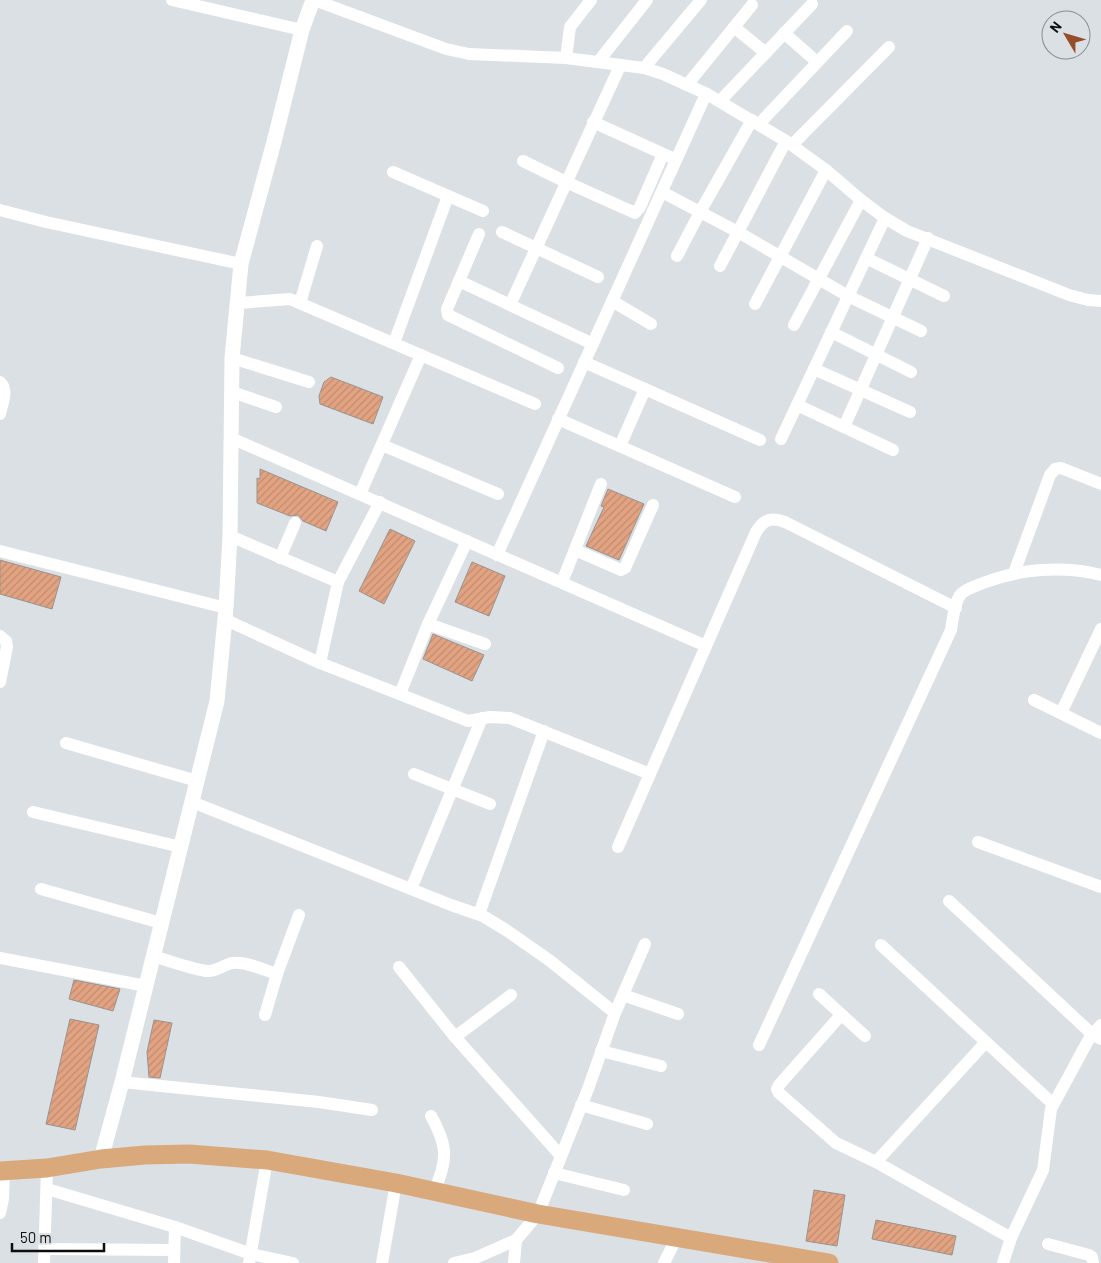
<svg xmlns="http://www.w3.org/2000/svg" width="1101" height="1263" font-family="Barlow,sans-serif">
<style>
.building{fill:url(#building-hatch);stroke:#989390}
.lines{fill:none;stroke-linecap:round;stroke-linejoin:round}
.minor{stroke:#fff;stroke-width:12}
.tertiary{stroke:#fff;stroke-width:15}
.primary{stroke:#d9a97b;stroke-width:19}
</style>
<defs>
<pattern id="building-hatch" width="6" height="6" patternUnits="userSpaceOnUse" patternTransform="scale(1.25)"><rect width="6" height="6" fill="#e2a382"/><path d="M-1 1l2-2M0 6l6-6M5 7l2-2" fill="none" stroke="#c18b6f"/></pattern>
</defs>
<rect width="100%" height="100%" fill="#dbe0e4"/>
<g class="building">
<polygon points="331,377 383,397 373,424 320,404 319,396 324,382"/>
<polygon points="260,469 338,502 326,531 303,521 298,515 290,516 257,503 257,478 260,479"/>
<polygon points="608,489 644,504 619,560 586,546 604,507 601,506"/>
<polygon points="390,529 415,541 384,604 359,591"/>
<polygon points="0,560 61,577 52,609 0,594"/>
<polygon points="472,562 505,576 489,616 455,602"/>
<polygon points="433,634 484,655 472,681 423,659"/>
<polygon points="74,980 120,989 113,1011 69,999"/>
<polygon points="70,1019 99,1025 75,1130 46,1124"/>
<polygon points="154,1020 172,1023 160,1078 149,1077 147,1052"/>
<polygon points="814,1190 845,1195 837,1246 806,1241"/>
<polygon points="876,1220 956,1236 952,1255 872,1239"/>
</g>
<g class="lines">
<g class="minor">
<polyline points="172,0 302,30"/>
<polyline points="314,0 446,49 469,54 566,58 644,68 663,74 707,94 786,141 826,170 861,200 885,218 907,231 1069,295 1088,300 1101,301"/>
<polyline points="734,27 766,53"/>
<polyline points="784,33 817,62"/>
<polyline points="566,58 570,27 591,0"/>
<polyline points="598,62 647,0"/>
<polyline points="644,68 701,0"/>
<polyline points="687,85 752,5"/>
<polyline points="720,101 812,4"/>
<polyline points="593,122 670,157"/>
<polyline points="759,124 847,31"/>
<polyline points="792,145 889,47"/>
<polyline points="523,161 566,182 635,213 640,207 663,154"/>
<polyline points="393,172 483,211"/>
<polyline points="662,192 738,232 848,296 921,331"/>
<polyline points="0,210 46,222 241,264"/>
<polyline points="502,232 598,277"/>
<polyline points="479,234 447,309 448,315 558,368"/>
<polyline points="677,256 700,212 752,120"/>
<polyline points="866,258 944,296"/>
<polyline points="720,266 786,141"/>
<polyline points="459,281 593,344"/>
<polyline points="612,301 651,324"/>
<polyline points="239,303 290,299 535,404"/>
<polyline points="300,303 317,246"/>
<polyline points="755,304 826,170"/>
<polyline points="510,305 620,66"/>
<polyline points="794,325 861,200"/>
<polyline points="831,332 911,372"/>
<polyline points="394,343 448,196"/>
<polyline points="232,358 309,382"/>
<polyline points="584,362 760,440"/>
<polyline points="814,369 910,412"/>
<path d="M0 382C9 390 2 404 0 414"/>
<polyline points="232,392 276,407"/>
<polyline points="797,405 893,450"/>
<polyline points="558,419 735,497"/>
<polyline points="844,427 928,238"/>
<polyline points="231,438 706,646"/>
<polyline points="781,439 885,218"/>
<polyline points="382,445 498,494"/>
<polyline points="620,446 645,389"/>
<polyline points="360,494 421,355"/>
<polyline points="230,536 338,582"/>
<polyline points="575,550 621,570 625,568 653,505"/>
<polyline points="0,551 226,608"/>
<polyline points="497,555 706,94"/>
<polyline points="280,558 295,523"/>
<polyline points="1014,573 1050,475 1055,469 1061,468 1101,484"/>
<polyline points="562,582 601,484"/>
<polyline points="226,620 320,663 468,721 490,717 510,718 650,774"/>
<polyline points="428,624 485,644"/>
<polyline points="0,636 6,641 7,647 0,682"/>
<polyline points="320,663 338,582 380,502"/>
<polyline points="400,694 428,624 467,541"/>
<polyline points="1034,700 1101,733"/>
<polyline points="1061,713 1101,629"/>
<polyline points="66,743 197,781"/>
<polyline points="414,774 490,804"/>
<polyline points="192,802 451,905 483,916 506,930 549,960 615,1013"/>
<polyline points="33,812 181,847"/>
<polyline points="978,842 1101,887"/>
<path d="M618 847 756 532C764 519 771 517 785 522L956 608"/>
<polyline points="41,889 161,923"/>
<polyline points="411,889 482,718"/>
<polyline points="949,901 1092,1034 1101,1039"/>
<polyline points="479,914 544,731"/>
<polyline points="881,945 1053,1104"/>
<path d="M153 956C170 961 189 968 206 971 216 972 223 965 232 963 246 961 264 970 277 974"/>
<polyline points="0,958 146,986"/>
<polyline points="399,967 455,1037 561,1156"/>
<polyline points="819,994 865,1036"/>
<polyline points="623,995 678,1014"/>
<polyline points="265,1015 277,974 299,915"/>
<polyline points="841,1015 779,1085 777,1089 779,1093 836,1143 876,1162 1011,1238"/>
<polyline points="455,1037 511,995"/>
<path d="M759 1045 951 630C953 619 954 601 962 593 968 588 976 586 983 583 1019 569 1063 565 1101 575"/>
<polyline points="601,1051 661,1066"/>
<polyline points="122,1082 319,1102 372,1110"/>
<polyline points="581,1105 647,1124"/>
<path d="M431 1116C448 1146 448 1160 434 1191"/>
<polyline points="876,1162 986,1042"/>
<polyline points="554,1173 624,1190"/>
<polyline points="47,1189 175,1227 251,1254 293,1263"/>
<polyline points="0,1213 3,1199 4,1171"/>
<polyline points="1048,1244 1089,1255 1092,1257 1093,1263"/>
<polyline points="45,1249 174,1250"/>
<polyline points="44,1263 47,1168"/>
<polyline points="174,1263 175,1227"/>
<polyline points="249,1263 267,1160"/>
<polyline points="382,1263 396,1183"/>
<polyline points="454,1263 475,1258 516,1240 538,1214 588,1089 615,1013 645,944"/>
<polyline points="514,1263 516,1240"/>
<polyline points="664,1263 677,1237"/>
<polyline points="1003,1263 1011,1238 1043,1170 1051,1109 1090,1037 1101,1025"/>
</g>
<polyline class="tertiary" points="101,1159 122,1082 217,701 226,608 230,536 232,358 241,264 275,138 302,30 313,0"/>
<polyline class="primary" points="0,1171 47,1168 101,1159 145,1155 189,1154 267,1160 396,1183 538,1214 829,1263"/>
</g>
<g transform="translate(1066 35) rotate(308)"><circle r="24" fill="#dbe0e4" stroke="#898c8f"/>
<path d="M0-4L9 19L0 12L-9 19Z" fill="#964e2a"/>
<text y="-8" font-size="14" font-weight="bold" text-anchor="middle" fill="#0d0e0f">N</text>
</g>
<path d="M12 1243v8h92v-8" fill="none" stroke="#0d0e0f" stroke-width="2.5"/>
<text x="20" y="1243" font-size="15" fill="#0d0e0f" stroke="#dbe0e4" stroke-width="4" paint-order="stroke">50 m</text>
</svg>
